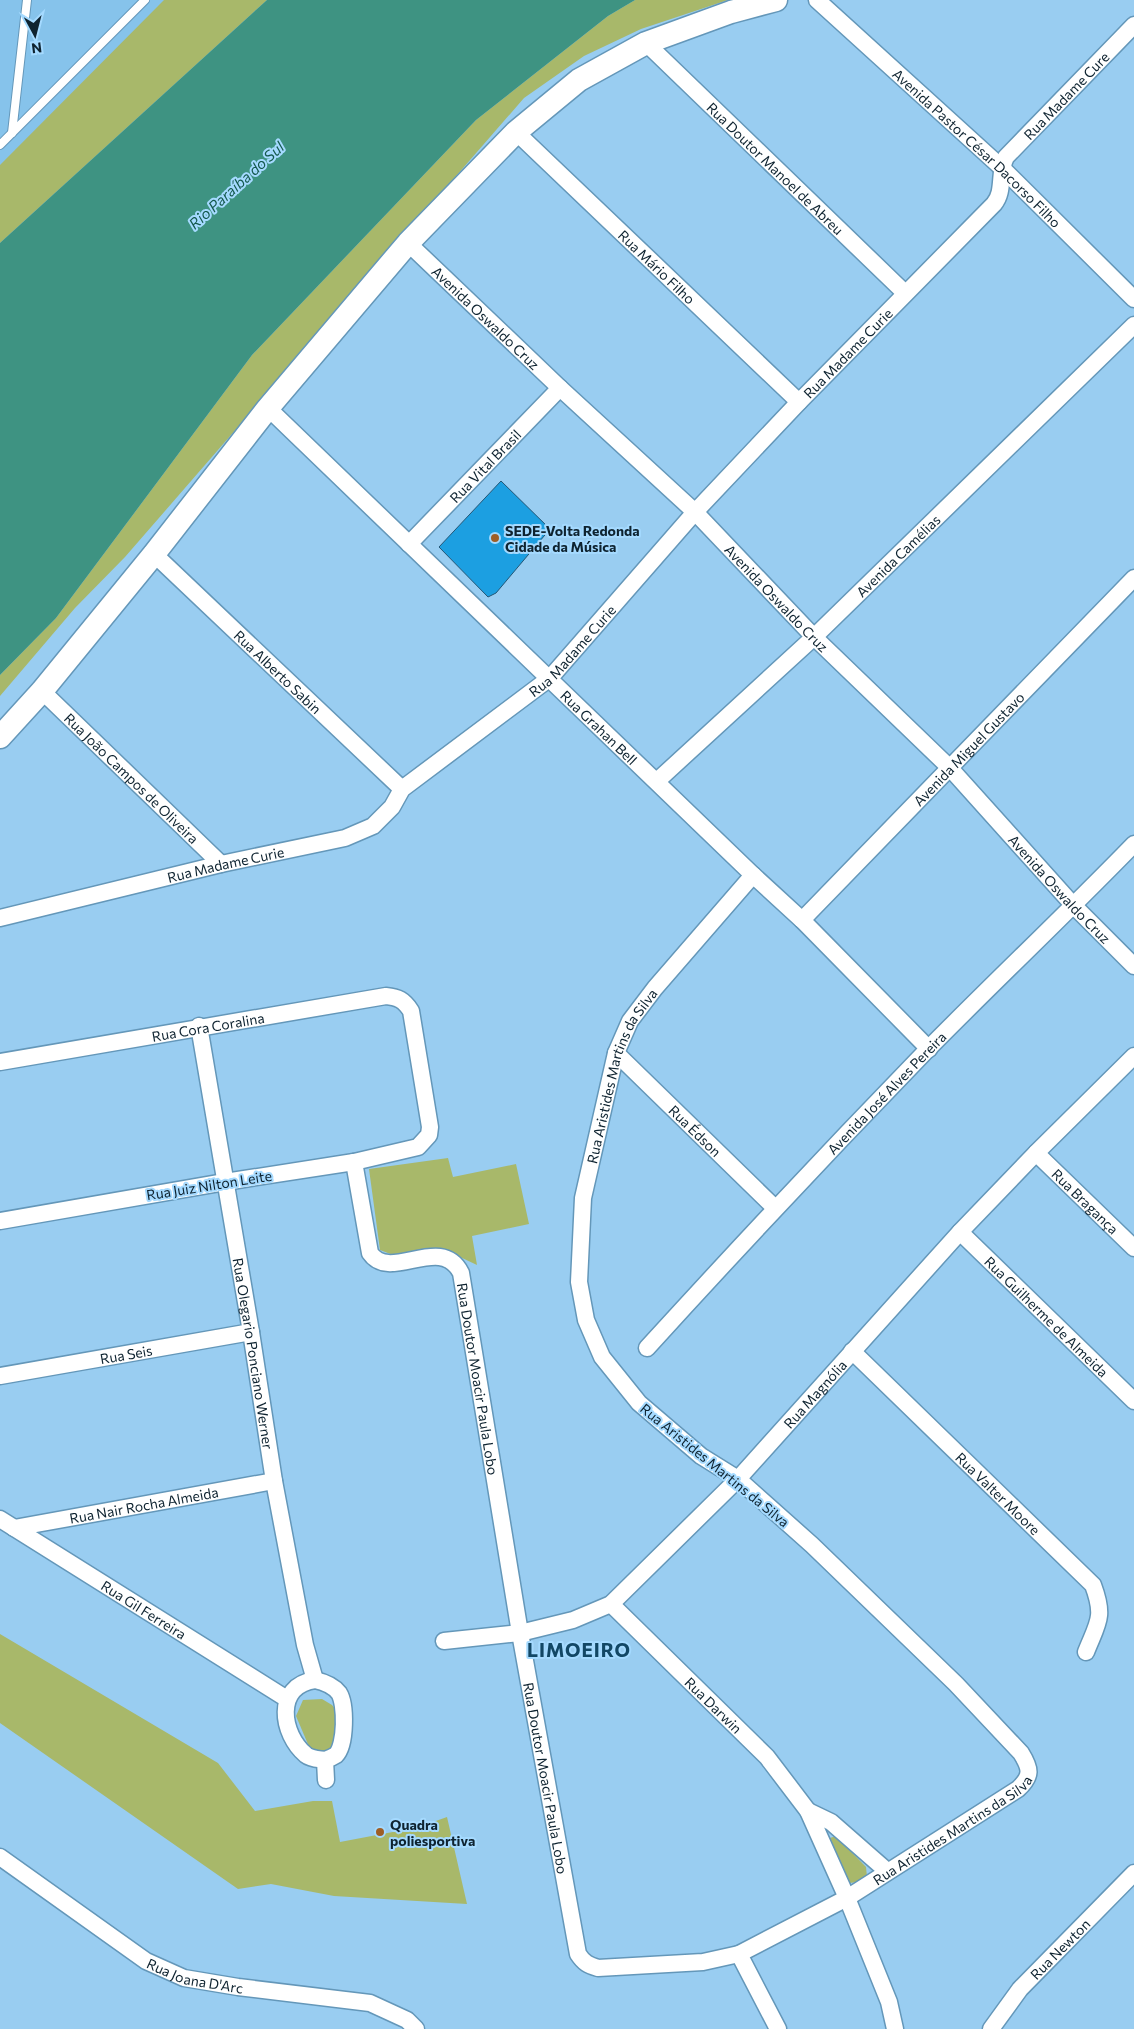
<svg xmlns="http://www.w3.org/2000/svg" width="1134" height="2029" font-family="Commissioner,sans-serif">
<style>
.built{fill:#86c3eb}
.green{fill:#a8b86a}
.water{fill:#3e9382}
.building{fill:#1c9fe1;stroke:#235675}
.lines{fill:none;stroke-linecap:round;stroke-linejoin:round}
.service-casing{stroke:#6497b9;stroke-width:10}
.minor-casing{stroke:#6497b9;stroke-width:19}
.secondary-casing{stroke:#6497b9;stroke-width:25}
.service{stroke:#fff;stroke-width:8}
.minor{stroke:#fff;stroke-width:16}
.secondary{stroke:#fff;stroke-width:22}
.poi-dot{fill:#9e5e26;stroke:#a5daff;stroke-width:2}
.labels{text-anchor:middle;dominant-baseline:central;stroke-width:4;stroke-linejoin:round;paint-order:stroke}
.street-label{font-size:14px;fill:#0e2330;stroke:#a5daff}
.poi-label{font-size:14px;font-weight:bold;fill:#0e2330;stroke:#a5daff;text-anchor:start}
.water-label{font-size:15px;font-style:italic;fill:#14594d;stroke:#a5daff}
.district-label{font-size:19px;font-weight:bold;letter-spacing:1px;fill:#124765;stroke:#a5daff}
</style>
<rect width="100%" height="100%" fill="#99cdf1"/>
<polygon class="built" points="0,0 267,0 0,243"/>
<g class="green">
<polygon points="164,0 267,0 0,243 0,165"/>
<polygon points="635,0 728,0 641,29 584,56 524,98 125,557 75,608 0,696 0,675 56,618 252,355 476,120 608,16"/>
<polygon points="448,1158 453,1177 516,1164 529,1224 472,1236 477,1265 460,1257 451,1251 431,1249 393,1255 380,1250 369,1169"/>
<polygon points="0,1634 218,1763 255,1811 313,1801 332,1801 340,1842 419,1827 447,1817 467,1904 334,1896 271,1884 238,1889 0,1723"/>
<polygon points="322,1699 332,1705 340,1715 337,1746 324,1752 310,1749 296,1716 303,1700"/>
<polygon points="836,1836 866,1867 867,1877 857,1882 850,1883 842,1874 827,1839"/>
</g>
<polygon class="water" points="267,0 635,0 608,16 476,120 252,355 56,618 0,675 0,243"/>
<polygon class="building" points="501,481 550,529 496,593 488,597 439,547"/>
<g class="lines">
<g class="service-casing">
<g id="service">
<polyline points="12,133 27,0"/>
<polyline points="0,145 145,0"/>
</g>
</g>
<g class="minor-casing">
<g id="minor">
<path id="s1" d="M817 0 1002 168 1134 299"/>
<path id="s2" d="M646 43 905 293"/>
<path id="s3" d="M516 132 799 402"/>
<path id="s4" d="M408 243 560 388 695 512 814 637 949 767 1074 906 1134 966"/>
<path id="s5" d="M268 408 753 875 802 920 929 1049"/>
<path id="s6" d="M409 544 560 388"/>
<path id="s7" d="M154 554 402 789"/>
<path id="s8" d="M42 691 221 864"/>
<path id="s9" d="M657 781 814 637 1134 325"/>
<path id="s10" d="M0 918 221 864 345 838 373 826 392 807 402 789 550 678 695 512 799 402 994 204C1005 191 998 172 1006 157L1134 25"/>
<path id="s11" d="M802 920 1134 578"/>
<path id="s12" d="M199 1026 251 1332 274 1481 305 1645 315 1680"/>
<path id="s13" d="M616 1053 775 1208"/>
<path id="s14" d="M0 1062 386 996C398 997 404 1000 411 1011L430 1127 429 1135 418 1147 354 1162 225 1182 0 1221"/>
<path id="s15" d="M1036 1153 1134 1248"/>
<path id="s16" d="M354 1162 370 1253C390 1283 441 1233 461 1273L520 1633 578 1954C584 1963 588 1965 598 1968L703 1962 739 1954 847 1898 1018 1789C1032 1776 1031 1769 1021 1753L956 1684 812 1545 738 1479 701 1456 639 1403 602 1357 586 1320 579 1282 583 1198 616 1053 630 1021 655 988 753 875"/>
<path id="s17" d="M960 1232 1134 1401"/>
<path id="s18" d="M647 1348C739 1247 832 1148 927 1050 995 981 1066 914 1134 844"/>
<path id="s19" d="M852 1351 1093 1585C1105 1617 1098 1622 1086 1652"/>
<path id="s20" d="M0 1376 251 1332"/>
<path id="s21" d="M0 1519 287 1699"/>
<path id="s22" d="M14 1528 274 1481"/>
<path id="s23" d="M611 1604 767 1757 808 1811 847 1898 889 2002 895 2029"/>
<path id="s24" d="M444 1641 520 1633 573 1620 611 1604 738 1479 960 1232 1036 1153 1134 1056"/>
<path d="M315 1680C324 1682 333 1685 339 1693 346 1704 346 1745 336 1755 333 1757 328 1759 325 1760 319 1759 311 1759 306 1755 281 1734 274 1686 315 1680Z"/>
<polyline points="325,1760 326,1780"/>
<polyline points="808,1811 831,1822 887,1871"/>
<path id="s25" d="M0 1857 146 1961 184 1978 238 1987 370 2003 407 2020 416 2029"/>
<polyline points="739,1954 778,2029"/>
<path id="s26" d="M991 2029 1020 1989 1134 1873"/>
</g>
</g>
<g class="secondary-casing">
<polyline id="secondary" points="0,737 42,691 154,554 268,408 408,243 516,132 579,80 646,43 731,12 776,0"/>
</g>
<use href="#service" class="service"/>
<use href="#minor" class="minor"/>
<use href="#secondary" class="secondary"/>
</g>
<g class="poi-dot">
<circle cx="495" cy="538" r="5"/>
<circle cx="380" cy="1832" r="5"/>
</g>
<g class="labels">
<g class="street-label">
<text stroke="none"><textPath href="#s10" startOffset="1402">Rua Madame Cure</textPath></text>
<text stroke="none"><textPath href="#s1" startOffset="218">Avenida Pastor César Dacorso Filho</textPath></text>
<text stroke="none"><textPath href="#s2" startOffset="180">Rua Doutor Manoel de Abreu</textPath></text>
<text stroke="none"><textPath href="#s3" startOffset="195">Rua Mário Filho</textPath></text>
<text stroke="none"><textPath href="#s4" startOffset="108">Avenida Oswaldo Cruz</textPath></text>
<text stroke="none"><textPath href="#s10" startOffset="1058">Rua Madame Curie</textPath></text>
<text stroke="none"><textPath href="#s6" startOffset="109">Rua Vital Brasil</textPath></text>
<text stroke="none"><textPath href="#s9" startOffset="330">Avenida Camélias</textPath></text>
<text stroke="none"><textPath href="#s4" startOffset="512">Avenida Oswaldo Cruz</textPath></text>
<text stroke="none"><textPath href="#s10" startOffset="652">Rua Madame Curie</textPath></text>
<text stroke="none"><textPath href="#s7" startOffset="171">Rua Alberto Sabin</textPath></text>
<text stroke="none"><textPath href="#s5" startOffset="460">Rua Grahan Bell</textPath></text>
<text stroke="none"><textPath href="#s11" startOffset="239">Avenida Miguel Gustavo</textPath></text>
<text stroke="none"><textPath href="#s8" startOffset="125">Rua João Campos de Oliveira</textPath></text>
<text stroke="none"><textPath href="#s10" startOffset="232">Rua Madame Curie</textPath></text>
<text stroke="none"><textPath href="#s4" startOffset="918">Avenida Oswaldo Cruz</textPath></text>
<text stroke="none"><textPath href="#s14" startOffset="211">Rua Cora Coralina</textPath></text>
<text stroke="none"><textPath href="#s16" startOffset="2288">Rua Aristides Martins da Silva</textPath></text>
<text stroke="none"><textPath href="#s18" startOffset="350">Avenida José Alves Pereira</textPath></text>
<text stroke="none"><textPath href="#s13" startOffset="111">Rua Édson</textPath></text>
<text transform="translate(209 1185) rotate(-9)">Rua Juiz Nilton Leite</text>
<text stroke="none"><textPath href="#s15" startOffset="69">Rua Bragança</textPath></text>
<text stroke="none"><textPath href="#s17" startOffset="121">Rua Guilherme de Almeida</textPath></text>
<text stroke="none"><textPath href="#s20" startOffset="128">Rua Seis</textPath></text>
<text stroke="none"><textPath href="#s12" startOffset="332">Rua Olegario Ponciano Werner</textPath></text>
<text stroke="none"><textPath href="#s16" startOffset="301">Rua Doutor Moacir Paula Lobo</textPath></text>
<text stroke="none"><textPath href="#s24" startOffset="465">Rua Magnólia</textPath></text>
<text transform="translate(715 1465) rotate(39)">Rua Aristides Martins da Silva</text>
<text stroke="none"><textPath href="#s19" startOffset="204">Rua Valter Moore</textPath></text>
<text stroke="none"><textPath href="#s22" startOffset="132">Rua Nair Rocha Almeida</textPath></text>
<text stroke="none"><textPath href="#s21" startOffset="170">Rua Gil Ferreira</textPath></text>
<text stroke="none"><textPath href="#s23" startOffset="144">Rua Darwin</textPath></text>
<text stroke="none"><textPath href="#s16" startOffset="706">Rua Doutor Moacir Paula Lobo</textPath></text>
<text stroke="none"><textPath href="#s16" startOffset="1299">Rua Aristides Martins da Silva</textPath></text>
<text stroke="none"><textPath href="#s26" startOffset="106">Rua Newton</textPath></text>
<text stroke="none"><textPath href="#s25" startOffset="231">Rua Joana D'Arc</textPath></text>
</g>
<g class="poi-label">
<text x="505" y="530">SEDE-Volta Redonda<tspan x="505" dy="16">Cidade da Música</tspan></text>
<text x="390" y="1824">Quadra<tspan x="390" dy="16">poliesportiva</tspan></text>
</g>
<g class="water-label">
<text transform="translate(236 185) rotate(-42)">Rio Paraíba do Sul</text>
</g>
<g class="district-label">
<text x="579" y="1649">LIMOEIRO</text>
</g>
</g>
<g transform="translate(35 35) rotate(173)" stroke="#a5daff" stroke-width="4" paint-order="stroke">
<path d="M0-4L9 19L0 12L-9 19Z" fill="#0e2330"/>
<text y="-8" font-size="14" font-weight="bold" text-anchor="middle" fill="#0e2330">N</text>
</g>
</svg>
